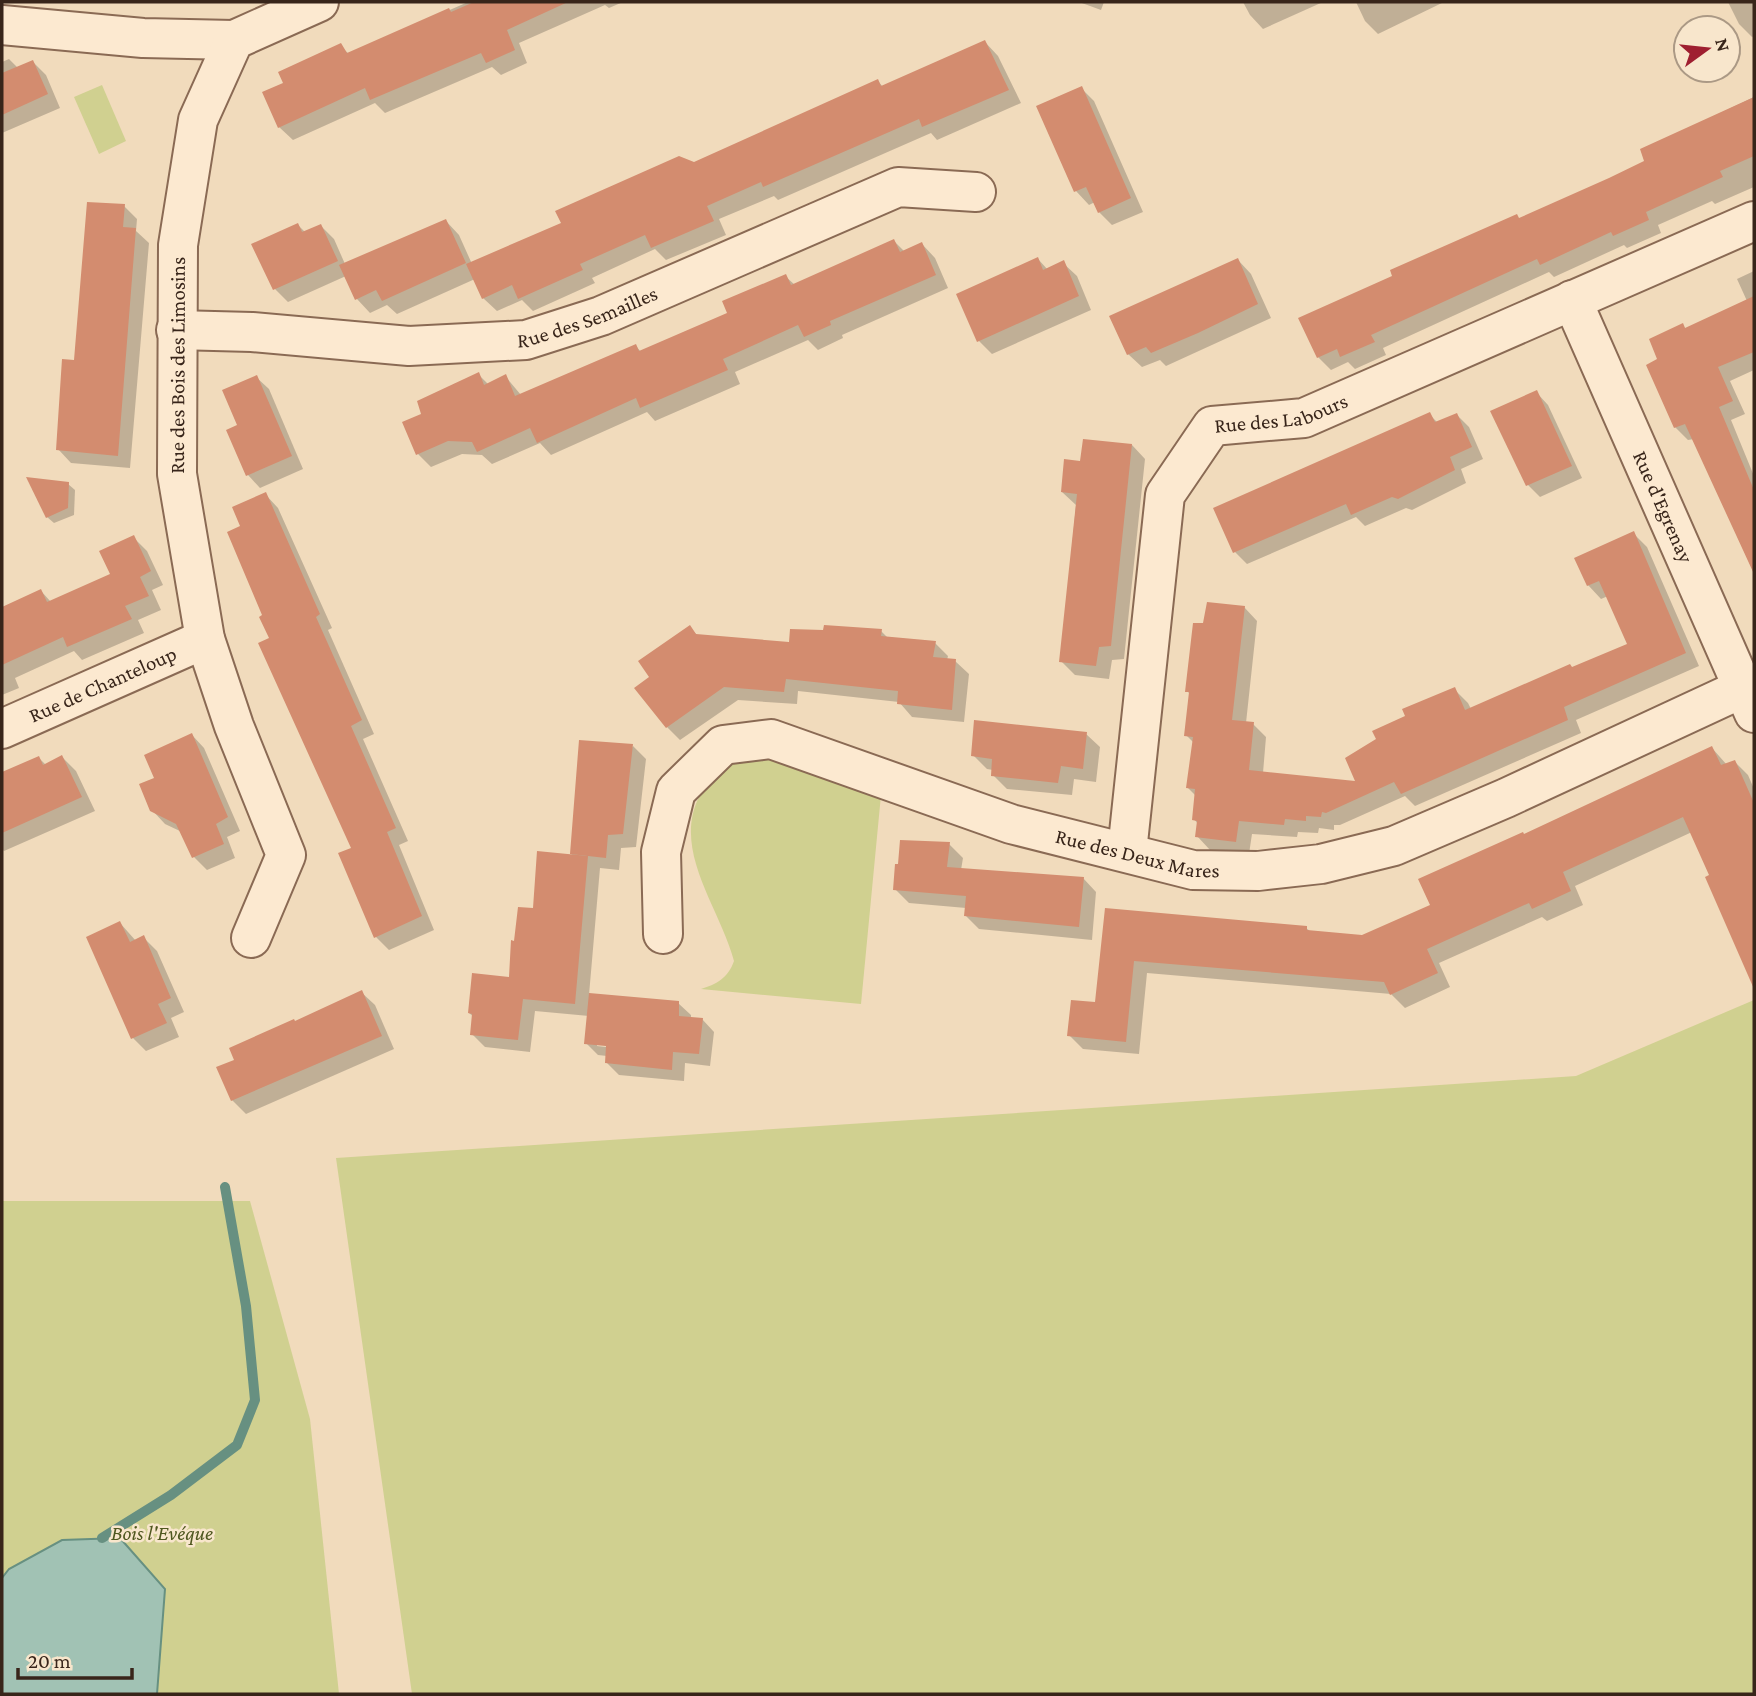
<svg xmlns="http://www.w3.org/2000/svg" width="1756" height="1696" font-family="'Crimson Pro',serif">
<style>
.green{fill:#d0d090}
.water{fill:#a1c2b4;stroke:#679081;stroke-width:2}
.shadow{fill:#0003;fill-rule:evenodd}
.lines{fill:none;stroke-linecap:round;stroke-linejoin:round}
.stream{stroke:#679081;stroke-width:10}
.building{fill:#d38c6f}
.minor-casing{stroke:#8a6a54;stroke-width:42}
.minor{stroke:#fce9d0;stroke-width:38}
.labels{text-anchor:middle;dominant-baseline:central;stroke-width:5;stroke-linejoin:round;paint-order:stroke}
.street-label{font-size:21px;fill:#38251a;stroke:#f8e6cc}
.park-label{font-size:21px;font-style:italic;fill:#4f571f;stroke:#f8e6cc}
</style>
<rect width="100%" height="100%" fill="#f1dbbc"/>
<g class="green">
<polygon points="102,85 126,141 99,154 74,97"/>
<path d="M776 756 881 795 861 1004 701 989C717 984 728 978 734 961 720 908 672 851 699 797 707 783 719 769 734 763 746 758 763 758 776 756Z"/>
<polygon points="1754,1000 1754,1694 412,1694 336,1158 1576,1076"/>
<polygon points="2,1201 250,1201 310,1419 339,1694 2,1694"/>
</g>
<polygon class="water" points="120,1538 165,1589 157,1694 2,1694 2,1578 9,1569 62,1540"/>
<g class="shadow">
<polygon points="468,2 623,2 609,8 605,5 519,43 527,63 501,75 492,67 385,113 375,103 293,140 279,127 285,84 340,46 349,54"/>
<polygon points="1079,2 1104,2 1101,10"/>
<polygon points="1243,2 1323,2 1263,29 1250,15"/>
<polygon points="1356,2 1444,2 1378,34 1365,21"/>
<polygon points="1728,2 1754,2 1754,36 1752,37 1739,24"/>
<polygon points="985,42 998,56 1021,103 937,140 931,133 778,200 774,196 719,219 726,235 666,260 655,249 592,278 595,283 533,311 522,300 497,311 483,298 475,279 397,314 387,305 370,313 357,299 346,276 288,302 275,289 298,225 305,232 321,226 334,239 345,264 446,221 459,235 472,264 878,81 883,87"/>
<polygon points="9,59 18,68 33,62 46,75 60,108 2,133 2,62"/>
<polygon points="1081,88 1094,101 1143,212 1112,225 1099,212 1095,202 1089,205 1076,191 1038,107"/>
<polygon points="1754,97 1754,187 1715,204 1712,201 1658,225 1661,233 1627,248 1624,245 1554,277 1549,272 1383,348 1386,355 1355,369 1348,362 1331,370 1318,357 1520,220 1646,162 1643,150"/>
<polygon points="124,206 137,219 136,231 149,243 130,468 71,463 58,449"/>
<polygon points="894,241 905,252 922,244 935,258 948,288 842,335 843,338 818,350 808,340 735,372 740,384 655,421 647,412 551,455 540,443 492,464 482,455 462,454 431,467 418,454 423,415 478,374 489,385 506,377 521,395 636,346 641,352 729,313 785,276 795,285"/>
<polygon points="1038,259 1048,270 1063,263 1077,276 1091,310 992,354 979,341"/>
<polygon points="1238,260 1251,274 1271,318 1166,366 1160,360 1142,367 1128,354"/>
<polygon points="1754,271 1754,370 1730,381 1745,414 1731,420 1754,476 1754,573 1694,439 1688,440 1675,427 1660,360 1682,325 1686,329 1747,301 1737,279"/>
<polygon points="256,377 269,389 303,469 260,488 248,475 239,426"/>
<polygon points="1536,392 1548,405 1582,478 1540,497 1528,485"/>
<polygon points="1429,414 1438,423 1457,415 1469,427 1483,459 1461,469 1466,483 1412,510 1406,508 1365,526 1356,517 1247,564 1235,552"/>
<polygon points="1132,445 1145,459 1124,659 1112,660 1109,679 1075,675 1061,661 1076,505 1062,492 1082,463"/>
<polygon points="68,484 75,490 74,515 54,523 47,517"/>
<polygon points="265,494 278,508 332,628 328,630 374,734 363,739 408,841 399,845 434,930 389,950 376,937 353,849 265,616 242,526"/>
<polygon points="1633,533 1647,547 1699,666 1576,720 1581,733 1415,806 1405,796 1340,825 1334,825 1334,830 1319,828 1318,833 1298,832 1297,837 1252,834 1249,854 1210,850 1197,836 1198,824 1194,819 1196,796 1188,788 1194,743 1186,735 1191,695 1187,691 1205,625 1244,607 1257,621 1246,723 1253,724 1266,737 1263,773 1358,783 1379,740 1407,717 1454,689 1468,703 1471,709 1630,645 1608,596 1601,599 1588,585"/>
<polygon points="133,537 147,551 163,585 152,590 161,610 138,620 144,633 82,660 74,651 15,678 19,688 2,695 2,609 41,591 51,602 112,575"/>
<polygon points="690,628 698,636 791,644 881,631 888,638 935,643 948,656 947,660 955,661 969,674 964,722 912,717 899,702 798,691 797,704 738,700 680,740 667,727 652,678"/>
<polygon points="1086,734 1100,747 1096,782 1074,779 1072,795 1007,789 993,775 993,770 987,769 973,755"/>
<polygon points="192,735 204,748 240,831 227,837 235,858 207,870 194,857 182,832 165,824 152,810 157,779"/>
<path d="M633 746 646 759 636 847 621 848 619 870 600 868 589 995 678 1003 691 1015V1018L702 1019 714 1032 710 1066 685 1063 684 1081 619 1075 607 1063V1056L598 1055 586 1043 589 1016 535 1011 530 1052 485 1047 472 1034 474 1017 469 1013 510 979 516 943 534 910 575 857 571 854ZM597 1043 615 1048 597 1046Z"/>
<polygon points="1712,748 1727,765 1735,762 1748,775 1754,789 1754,847 1715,870 1692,832 1575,886 1583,905 1547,921 1542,917 1439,963 1450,987 1405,1008 1391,994 1147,973 1139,1054 1083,1049 1069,1035 1097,1004 1107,910 1306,928 1311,932 1363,937 1432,906 1524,836"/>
<polygon points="62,757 76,771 95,811 4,851 2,849 2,775 39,758 46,765"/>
<polygon points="949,844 963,858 961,870 1083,878 1096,892 1092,940 979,929 966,916 966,908 909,903 895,889 900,866"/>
<polygon points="120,923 136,941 143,937 157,951 184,1012 171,1018 179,1037 146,1051 133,1038"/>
<polygon points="361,992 375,1005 394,1049 246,1114 232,1100 236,1061 295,1023"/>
</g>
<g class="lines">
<polyline class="stream" points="102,1538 171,1495 237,1445 255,1400 246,1306 225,1187"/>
</g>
<g class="building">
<polygon points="474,2 568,2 507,30 515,50 486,63 481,53 370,100 365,88 278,128 262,92 283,83 278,72 341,43 347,53 449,8 451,12"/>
<polygon points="985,40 1009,90 922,127 919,119 763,187 761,182 707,206 714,221 651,248 645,235 580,264 583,270 518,299 512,285 482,299 466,264 561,223 555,211 679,156 694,162 878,79 881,86"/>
<polygon points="33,60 48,94 2,115 2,73"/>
<polygon points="1082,86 1131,198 1098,213 1086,187 1074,192 1036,106"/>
<polygon points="1754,97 1754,156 1720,171 1723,177 1646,212 1649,220 1613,236 1611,232 1540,265 1537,259 1371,335 1375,342 1340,357 1337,349 1317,358 1298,318 1392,276 1390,270 1517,214 1519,218 1609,178 1644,161 1640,149"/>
<polygon points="87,202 125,204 123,227 136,228 118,456 56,450 62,359 74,360"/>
<polygon points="446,219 466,263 382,301 376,290 355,300 339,265"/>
<polygon points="298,223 302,232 321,224 338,261 273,290 251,244"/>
<polygon points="894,239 900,252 922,242 936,275 830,321 831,325 804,337 798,325 723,359 728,370 640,408 636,398 537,443 530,428 477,452 472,442 448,441 416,455 402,422 421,414 417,401 479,372 484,385 506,374 515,396 636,344 639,351 727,313 722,301 786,274 791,285"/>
<polygon points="1038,257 1043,270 1064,260 1079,296 977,342 956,294"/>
<polygon points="1238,258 1258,304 1198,333 1151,353 1146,347 1127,355 1109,316"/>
<polygon points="1754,296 1754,352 1718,367 1733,401 1719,407 1754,490 1754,574 1685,424 1674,428 1646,365 1657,359 1649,339 1683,323 1685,328"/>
<polygon points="257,375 292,456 246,476 226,430 237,425 222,390"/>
<polygon points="1537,390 1572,466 1526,486 1490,411"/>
<polygon points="1430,412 1435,422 1457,413 1472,447 1450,457 1455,470 1398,499 1392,497 1351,515 1346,504 1233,553 1213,508"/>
<polygon points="1083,439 1132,444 1111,646 1099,647 1096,666 1059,662 1077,494 1061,492 1064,459 1080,461"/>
<polygon points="26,477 69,482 68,508 46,518"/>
<polygon points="266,492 320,614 316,617 362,720 351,726 396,828 387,832 422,916 374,938 338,853 351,848 258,643 269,638 259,617 262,615 227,532 240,526 232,507"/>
<polygon points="1634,531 1686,653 1564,707 1568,720 1401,794 1394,782 1326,813 1322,812 1321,817 1306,816 1306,821 1285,819 1284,825 1239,821 1236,842 1195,837 1197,821 1192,820 1195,789 1186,788 1193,737 1184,736 1189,692 1185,692 1193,623 1203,623 1207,602 1245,606 1232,720 1254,722 1249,770 1355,781 1345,758 1376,739 1372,731 1405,716 1402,709 1455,687 1465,710 1570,664 1572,667 1627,644 1599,581 1587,586 1574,558"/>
<polygon points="134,535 151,571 140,577 149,596 125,606 132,619 67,647 63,637 2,665 2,607 41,589 47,602 110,574 99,551"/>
<polygon points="690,625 696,634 789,642 790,629 823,630 824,625 882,629 881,636 936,641 933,657 956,659 952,710 897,704 898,691 786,679 784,692 724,687 666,728 634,688 649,677 638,661"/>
<polygon points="974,720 1087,732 1083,769 1061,766 1058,783 991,776 992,759 971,756"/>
<polygon points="192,733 228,817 216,824 224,844 192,858 176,824 150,811 139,784 154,778 144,755"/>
<polygon points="579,740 633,744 623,834 608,835 606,858 570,854"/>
<polygon points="1712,746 1721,765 1735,760 1754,803 1754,989 1705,877 1709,875 1683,817 1563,872 1571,891 1532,909 1529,903 1427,949 1438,973 1390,995 1384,982 1134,961 1126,1042 1067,1036 1071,1000 1095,1002 1105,908 1307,926 1307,930 1362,935 1430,905 1418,879 1523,832 1524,834"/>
<polygon points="62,755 82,797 2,833 2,772 39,756 43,765"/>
<polygon points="900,840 950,842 947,867 1084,877 1079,927 964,916 966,896 893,890 895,864 898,864"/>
<polygon points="537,851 588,856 575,1004 523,999 518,1040 470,1035 472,1014 468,1013 472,973 509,977 511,940 514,941 518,907 533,908"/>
<polygon points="120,921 130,942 144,935 171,998 158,1004 167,1023 131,1039 86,937"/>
<polygon points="362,990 382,1036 231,1101 216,1067 234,1060 229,1048 294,1019 295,1021"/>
<polygon points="589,993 679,1001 679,1016 703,1018 699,1054 673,1052 672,1070 605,1063 606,1046 584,1044"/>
</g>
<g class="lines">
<g class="minor-casing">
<g id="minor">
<polyline points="2,25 143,38 234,40"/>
<path id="s1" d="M1572 300 1754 713"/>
<path id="s2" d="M176 330 252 332 409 346 526 340 601 316 898 187 976 192"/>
<path id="s3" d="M2 729 205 639"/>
<path id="s4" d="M1127 852 1165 495 1212 426 1304 418 1754 221"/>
<path id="s5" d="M663 934 661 852 676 791 723 745 771 739 1011 824 1193 870 1258 871 1321 864 1394 846 1506 798 1743 688"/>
<path id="s6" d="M251 938 286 855 234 726 205 639 177 474 178 245 198 120 234 40 319 2"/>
</g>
</g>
<use href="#minor" class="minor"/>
</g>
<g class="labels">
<g class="street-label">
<text stroke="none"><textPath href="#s2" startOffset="416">Rue des Semailles</textPath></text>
<text stroke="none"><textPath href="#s6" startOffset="597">Rue des Bois des Limosins</textPath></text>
<text stroke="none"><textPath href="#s4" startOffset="513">Rue des Labours</textPath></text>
<text stroke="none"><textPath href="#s1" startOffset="226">Rue d'Egrenay</textPath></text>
<text stroke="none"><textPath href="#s3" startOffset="110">Rue de Chanteloup</textPath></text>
<text stroke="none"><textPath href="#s5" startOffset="644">Rue des Deux Mares</textPath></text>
</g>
<g class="park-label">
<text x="162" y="1533">Bois l'Evéque</text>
</g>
</g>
<rect width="1756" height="1696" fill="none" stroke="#38251a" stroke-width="7"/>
<g transform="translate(1707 49) rotate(75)"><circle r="33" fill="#f8e6cc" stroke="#ab9985" stroke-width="2"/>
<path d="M0-5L12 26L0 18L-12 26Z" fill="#9f1f30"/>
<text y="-10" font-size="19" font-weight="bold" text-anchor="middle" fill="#38251a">N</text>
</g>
<path d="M18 1668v10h114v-10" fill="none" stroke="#38251a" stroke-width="3.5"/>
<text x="28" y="1668" font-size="21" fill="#38251a" stroke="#f8e6cc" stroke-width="5" paint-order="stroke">20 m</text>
</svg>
